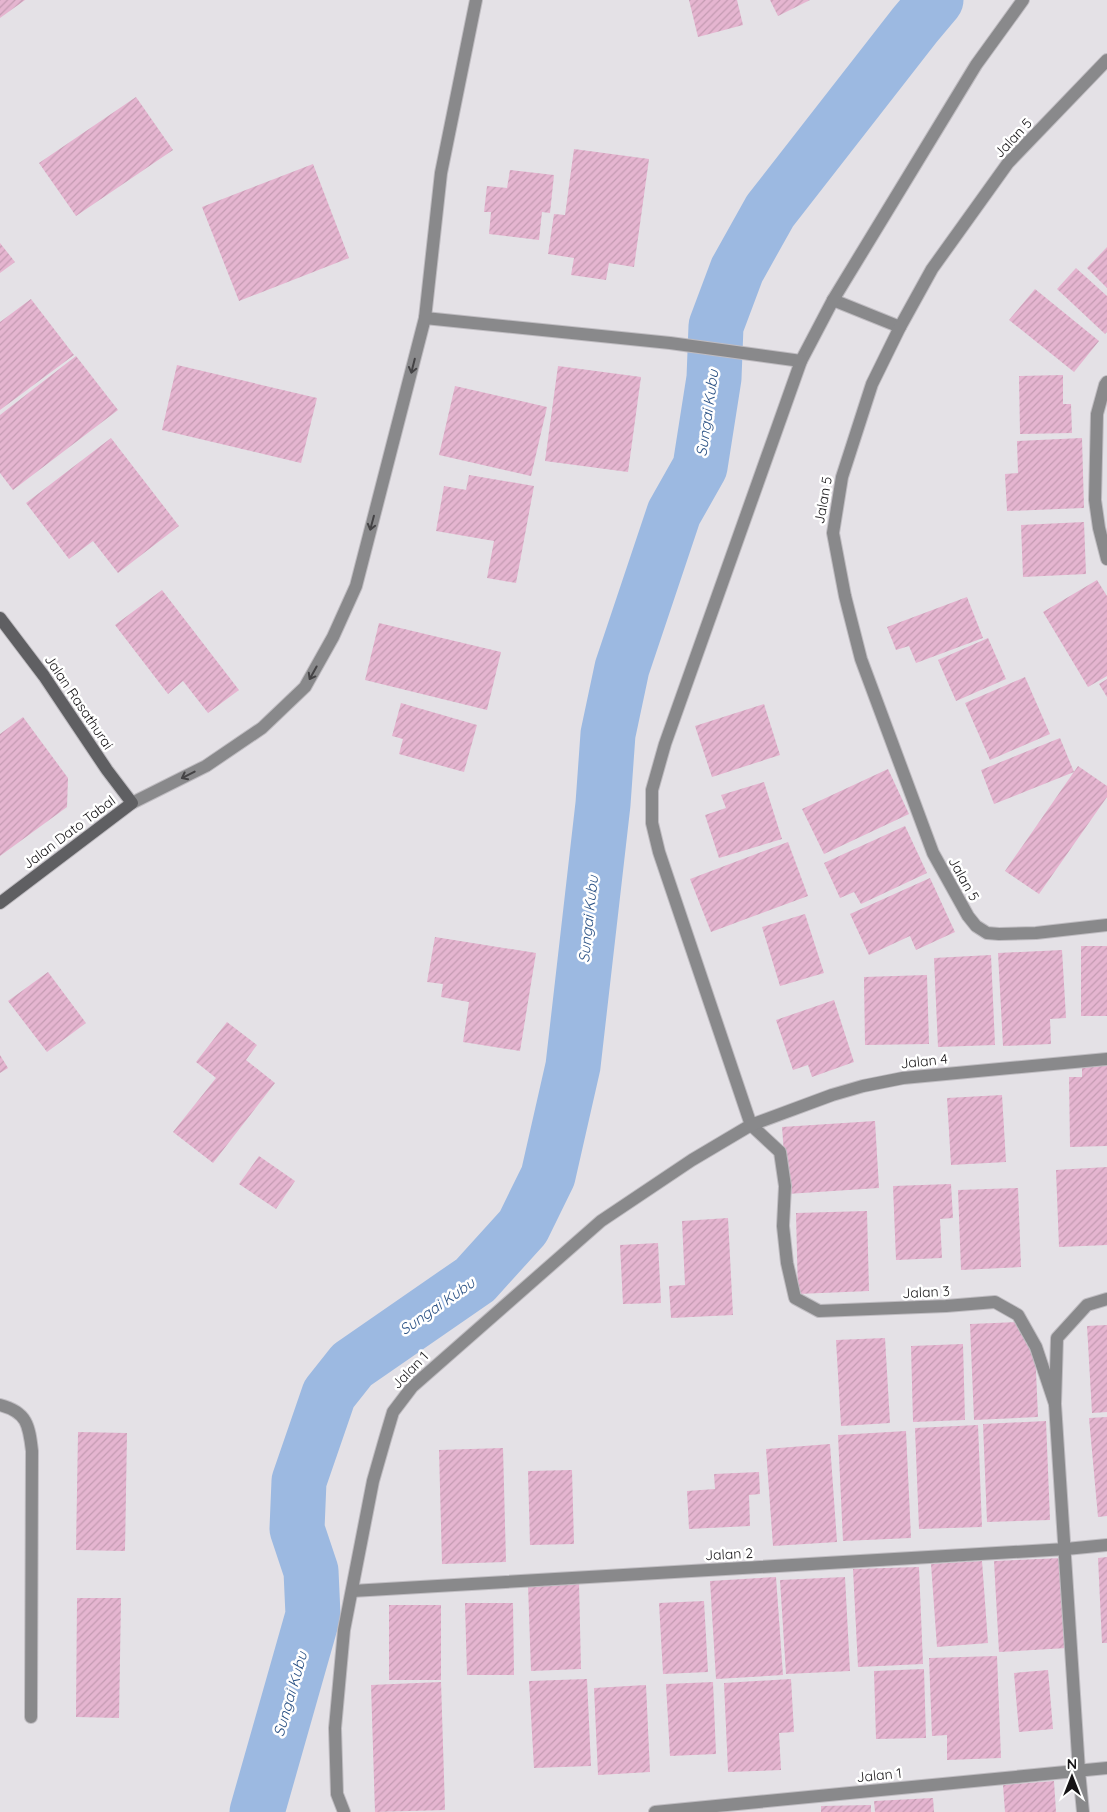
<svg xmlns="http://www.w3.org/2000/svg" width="1107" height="1812" font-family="Quicksand,sans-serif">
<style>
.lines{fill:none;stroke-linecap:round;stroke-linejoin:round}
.river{stroke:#9cb9e1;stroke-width:55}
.building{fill:url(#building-hatch)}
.lane-casing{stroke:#bfbcc1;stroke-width:14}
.street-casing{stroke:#bfbcc1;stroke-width:14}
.secondary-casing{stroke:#bfbcc1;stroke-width:14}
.lane{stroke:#89898b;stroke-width:12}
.street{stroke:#89898b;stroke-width:12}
.secondary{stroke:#5f5f62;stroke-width:12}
.oneway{stroke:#444345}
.labels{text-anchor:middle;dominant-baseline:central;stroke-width:5;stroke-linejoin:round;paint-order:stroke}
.street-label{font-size:14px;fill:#161416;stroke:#fff}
.water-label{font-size:15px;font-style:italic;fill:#2b5285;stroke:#fff}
</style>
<defs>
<pattern id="building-hatch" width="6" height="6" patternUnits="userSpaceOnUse" patternTransform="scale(1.25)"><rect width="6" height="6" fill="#e5b5d0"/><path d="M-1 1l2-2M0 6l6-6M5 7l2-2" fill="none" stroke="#c49bb2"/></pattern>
</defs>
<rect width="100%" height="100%" fill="#e4e1e6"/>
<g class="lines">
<polyline class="river" points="257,1812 313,1615 311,1571 297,1529 299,1481 329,1394 352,1365 475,1280 523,1227 548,1176 573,1066 603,804 608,734 622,668 674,513 700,467 714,378 716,326 737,270 770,211 915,25 936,0"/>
</g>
<g class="building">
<polygon points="0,0 25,0 0,18"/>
<polygon points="689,0 737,0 743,25 698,37"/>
<polygon points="770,0 810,0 778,16"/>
<polygon points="136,97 173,150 76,216 39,163"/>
<polygon points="574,149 649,159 634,267 609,263 606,280 571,275 574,258 548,254 554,214 565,215"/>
<polygon points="313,164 349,258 239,301 202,207"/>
<polygon points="510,170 554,175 550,213 542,212 539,240 489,234 491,212 484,212 487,186 507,188"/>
<polygon points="0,243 15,262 0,273"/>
<polygon points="1107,247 1107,288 1087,268"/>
<polygon points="1076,268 1107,296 1107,332 1105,334 1057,289"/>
<polygon points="1035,289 1099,341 1074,372 1009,320"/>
<polygon points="31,299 74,355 0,410 0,322"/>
<polygon points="76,356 118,410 13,490 0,473 0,415"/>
<polygon points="177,365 317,398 301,463 162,430"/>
<polygon points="558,366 641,377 628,472 545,461"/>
<polygon points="1063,375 1063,404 1071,404 1072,433 1020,434 1019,376"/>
<polygon points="455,386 547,407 531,476 439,455"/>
<polygon points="111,438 179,526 118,573 93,541 69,559 26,503"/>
<polygon points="1082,438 1084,508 1007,511 1005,474 1018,473 1017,441"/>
<polygon points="469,475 534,486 516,583 487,578 494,541 436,531 444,486 466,490"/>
<polygon points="1084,522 1086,574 1023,577 1021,525"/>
<polygon points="1097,580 1107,596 1107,676 1088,687 1043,612"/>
<polygon points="162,590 239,690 208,713 183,681 168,694 115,625"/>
<polygon points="967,597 983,638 916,663 909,646 896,650 887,627"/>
<polygon points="379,623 501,652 487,710 365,680"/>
<polygon points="988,638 1006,679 956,701 938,660"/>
<polygon points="1025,677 1050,734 990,760 965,703"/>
<polygon points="1107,679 1107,697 1099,684"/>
<polygon points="401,703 477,725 464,772 399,754 403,739 392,736"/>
<polygon points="764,704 780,755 712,777 695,726"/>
<polygon points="23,717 68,778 67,807 0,856 0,734"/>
<polygon points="1060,738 1074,772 994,804 981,770"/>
<polygon points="1078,766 1107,786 1107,797 1039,894 1005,871"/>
<polygon points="888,769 909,814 824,854 802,809"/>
<polygon points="764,782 782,839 719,858 705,815 726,808 721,795"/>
<polygon points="905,826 927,873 861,904 854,892 840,898 824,863"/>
<polygon points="788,842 808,896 711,932 690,879"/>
<polygon points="930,878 955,932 916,950 910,936 869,955 850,914"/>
<polygon points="805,914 824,973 780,986 762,927"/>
<polygon points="435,937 536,953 520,1051 463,1042 469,1002 441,997 443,984 427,982"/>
<rect x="1081" y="946" width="26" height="70"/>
<polygon points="1062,950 1066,1018 1050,1019 1051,1044 1003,1046 998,953"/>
<polygon points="991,955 995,1045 938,1047 934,958"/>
<polygon points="48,972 86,1023 47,1052 8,1001"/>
<polygon points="927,975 929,1044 865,1045 864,977"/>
<polygon points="834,1000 854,1062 812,1077 808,1065 793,1070 776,1020"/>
<polygon points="227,1022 257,1045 246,1060 275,1083 213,1163 173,1132 216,1078 196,1062"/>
<polygon points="0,1055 8,1068 0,1073"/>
<polygon points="1082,1064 1107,1064 1107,1146 1070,1147 1069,1077 1082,1077"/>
<polygon points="1002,1095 1006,1162 951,1165 947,1098"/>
<polygon points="875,1121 879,1188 787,1194 782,1127"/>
<polygon points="259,1156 295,1181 276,1209 239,1184"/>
<polygon points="1107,1167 1107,1245 1059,1247 1056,1170"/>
<polygon points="951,1184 953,1218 940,1219 942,1258 896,1260 893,1186"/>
<polygon points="1018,1188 1021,1267 961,1270 958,1190"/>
<polygon points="867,1211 869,1291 798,1294 796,1213"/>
<polygon points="728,1218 733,1315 671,1318 669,1286 685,1285 682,1221"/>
<polygon points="658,1243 661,1303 623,1304 620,1245"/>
<polygon points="1021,1322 1035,1348 1038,1417 974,1420 970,1324"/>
<polygon points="1107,1325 1107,1412 1092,1413 1087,1326"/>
<polygon points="885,1338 890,1423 841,1426 836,1340"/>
<polygon points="963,1344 965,1420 913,1422 911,1346"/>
<polygon points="1107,1417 1107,1516 1098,1517 1089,1418"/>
<polygon points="1046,1421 1050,1520 987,1522 983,1424"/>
<polygon points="978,1425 982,1527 919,1529 915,1428"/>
<polygon points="906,1431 911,1538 843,1541 838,1435"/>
<polygon points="78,1432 127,1433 125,1551 76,1550"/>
<polygon points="830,1444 837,1542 773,1546 766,1449"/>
<polygon points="503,1448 506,1562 442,1564 439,1450"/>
<polygon points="572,1470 574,1544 530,1545 528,1471"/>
<polygon points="759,1472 760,1494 749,1495 750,1526 689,1529 687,1491 715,1489 714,1474"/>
<polygon points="1107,1557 1107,1643 1102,1643 1098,1558"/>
<polygon points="1062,1558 1067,1648 999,1652 994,1561"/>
<polygon points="982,1561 988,1643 937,1647 931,1564"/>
<polygon points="919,1567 923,1664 858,1667 853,1569"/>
<polygon points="776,1577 783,1675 716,1679 710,1581"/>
<polygon points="845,1577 850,1671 786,1674 780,1580"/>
<polygon points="579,1583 581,1669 531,1671 528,1585"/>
<polygon points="77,1598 121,1598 119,1718 76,1717"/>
<polygon points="704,1601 708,1672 663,1674 659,1603"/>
<polygon points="465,1603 513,1603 514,1675 467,1675"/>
<rect x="389" y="1605" width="52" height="75"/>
<polygon points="997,1656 1001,1758 947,1760 947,1735 932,1736 929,1658"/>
<polygon points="924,1669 926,1738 876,1739 874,1671"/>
<polygon points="1048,1670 1053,1729 1019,1732 1014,1673"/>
<polygon points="587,1679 591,1766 534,1768 529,1681"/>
<polygon points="791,1679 794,1732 779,1733 781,1770 728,1772 724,1683"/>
<polygon points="441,1682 445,1810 375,1812 371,1685"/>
<polygon points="713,1682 716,1754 670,1756 666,1684"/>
<polygon points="646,1685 650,1772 598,1775 594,1688"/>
<polygon points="1054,1781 1056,1812 1005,1812 1003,1785"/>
<polygon points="933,1798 934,1812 875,1812 874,1801"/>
<polygon points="871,1805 871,1812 821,1812 821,1806"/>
</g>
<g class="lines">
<g class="lane-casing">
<g id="lane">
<polyline points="833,300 900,327"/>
<path d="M0 1405C27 1412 29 1425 32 1451L31 1717"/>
</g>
</g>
<g class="street-casing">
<g id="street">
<polyline points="1023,0 976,65 833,300 801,361 665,744 652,790 652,823 659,852 751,1125 780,1152 785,1186 783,1226 787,1263 795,1298 819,1311 946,1306 995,1302 1018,1315 1036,1347 1055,1404"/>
<polyline points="1107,60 1008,163 932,269 900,327 872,384 842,477 833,533 845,596 861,659 933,853 968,916 976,926 987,933 999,934 1036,933 1107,925"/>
<polyline points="425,318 670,343 801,361"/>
<polyline points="1107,382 1105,385 1097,414 1095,500 1099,528 1107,559"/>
<polyline points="132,803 206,766 262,728 305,687 333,637 356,586 425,318 441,173 476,0"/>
<polyline points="352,1591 1066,1549 1107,1545"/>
<polyline points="344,1812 337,1794 335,1728 344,1630 373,1481 385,1439 393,1412 412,1387 601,1221 692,1160 751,1125 832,1095 863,1086 903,1078 1107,1059"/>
<polyline points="655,1812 1107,1768"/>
<polyline points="1083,1812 1079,1771 1055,1404 1057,1338 1087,1305 1107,1299"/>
</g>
</g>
<g class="secondary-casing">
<polyline id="secondary" points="0,618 44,676 107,770 132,803 0,903"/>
</g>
<use href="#lane" class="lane"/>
<use href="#street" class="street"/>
<use href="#secondary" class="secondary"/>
</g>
<defs><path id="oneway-shaft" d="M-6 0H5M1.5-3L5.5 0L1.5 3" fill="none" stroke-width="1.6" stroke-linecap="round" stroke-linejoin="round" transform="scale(1.25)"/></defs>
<g class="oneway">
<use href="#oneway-shaft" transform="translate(413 366) rotate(104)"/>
<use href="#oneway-shaft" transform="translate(372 523) rotate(105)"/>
<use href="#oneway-shaft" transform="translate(313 673) rotate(119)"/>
<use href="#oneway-shaft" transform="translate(188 775) rotate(153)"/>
</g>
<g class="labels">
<g class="street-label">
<text transform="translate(1013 138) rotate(-47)">Jalan 5</text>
<text transform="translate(823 500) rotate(-80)">Jalan 5</text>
<text transform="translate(79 702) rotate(56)">Jalan Rasathurai</text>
<text transform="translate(69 832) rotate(-37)">Jalan Dato Tabal</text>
<text transform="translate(964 879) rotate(61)">Jalan 5</text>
<text transform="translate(924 1061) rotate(-6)">Jalan 4</text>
<text transform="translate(926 1292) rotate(-3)">Jalan 3</text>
<text transform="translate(410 1370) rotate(-46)">Jalan 1</text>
<text transform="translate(729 1554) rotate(-3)">Jalan 2</text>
<text transform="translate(879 1775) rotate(-6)">Jalan 1</text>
</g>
<g class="water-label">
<text transform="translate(707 413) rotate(-82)">Sungai Kubu</text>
<text transform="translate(588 919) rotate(-84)">Sungai Kubu</text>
<text transform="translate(437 1306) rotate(-35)">Sungai Kubu</text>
<text transform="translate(290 1694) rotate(-74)">Sungai Kubu</text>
</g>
</g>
<g transform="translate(1072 1777)" stroke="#ffffff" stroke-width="4" paint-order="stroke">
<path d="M0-4L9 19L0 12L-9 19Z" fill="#161416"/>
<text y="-8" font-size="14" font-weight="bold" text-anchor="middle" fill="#161416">N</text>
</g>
</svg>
